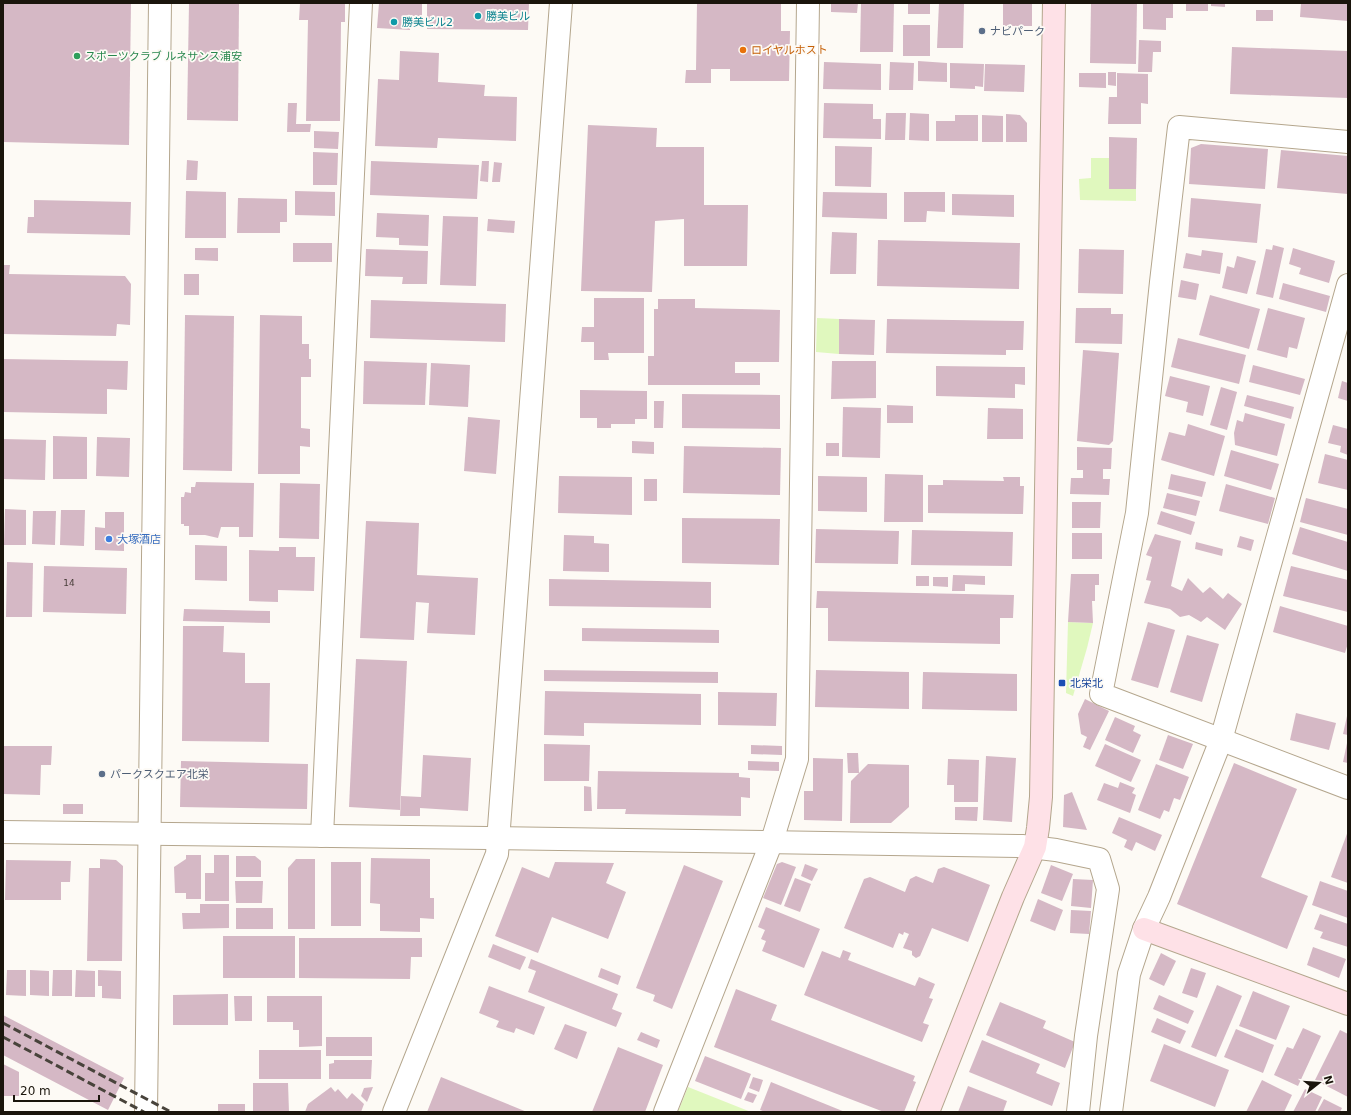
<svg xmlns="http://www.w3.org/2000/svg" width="1351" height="1115" font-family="'DejaVu Sans','Noto Sans JP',sans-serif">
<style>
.green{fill:#e0f8be}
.building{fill:#d5b8c5}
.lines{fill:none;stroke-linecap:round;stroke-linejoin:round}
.street-casing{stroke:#b4a68d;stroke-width:24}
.secondary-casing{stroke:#b4a68d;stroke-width:24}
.street{stroke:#fff;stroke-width:22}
.secondary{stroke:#fee1e7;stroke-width:22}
.rail{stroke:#48433b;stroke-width:3;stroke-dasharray:8 4;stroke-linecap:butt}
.culture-dot{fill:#0f9aa8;stroke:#fdfaf5;stroke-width:1.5}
.service-dot{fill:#5c6f8a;stroke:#fdfaf5;stroke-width:1.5}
.food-dot{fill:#e8710a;stroke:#fdfaf5;stroke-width:1.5}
.leisure-dot{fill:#2e9e5b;stroke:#fdfaf5;stroke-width:1.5}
.shop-dot{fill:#3f7fe0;stroke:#fdfaf5;stroke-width:1.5}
.transit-dot{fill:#1a4fb4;stroke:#fdfaf5;stroke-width:1.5}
.labels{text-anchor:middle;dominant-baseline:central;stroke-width:3.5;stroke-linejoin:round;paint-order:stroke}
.number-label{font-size:9px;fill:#493e3a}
.culture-label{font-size:11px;fill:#0d838f;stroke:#fdfaf5;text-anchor:start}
.service-label{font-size:11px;fill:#4e5e75;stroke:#fdfaf5;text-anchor:start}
.food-label{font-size:11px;fill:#c56008;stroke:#fdfaf5;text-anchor:start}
.leisure-label{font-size:11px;fill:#27864d;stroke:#fdfaf5;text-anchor:start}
.shop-label{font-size:11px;fill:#366cbe;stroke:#fdfaf5;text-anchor:start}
.transit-label{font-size:11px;fill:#164399;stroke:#fdfaf5;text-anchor:start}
</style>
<rect width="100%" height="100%" fill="#fdfaf5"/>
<g class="green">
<polygon points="1091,158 1109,158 1109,189 1136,189 1136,201 1080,200 1079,179 1091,178"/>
<polygon points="817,318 839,319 839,354 816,352"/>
<polygon points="1068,622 1093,623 1087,648 1073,696 1066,693"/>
<polygon points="688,1087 751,1112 678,1112"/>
</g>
<g class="building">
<polygon points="3,3 131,3 129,145 3,142"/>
<polygon points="189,3 239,3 238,121 187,120"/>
<polygon points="300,3 345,3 345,22 341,22 340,121 306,121 308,20 299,20"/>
<polygon points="379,3 422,3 422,16 411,16 410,30 377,28"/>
<polygon points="427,3 529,3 528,30 427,29"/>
<polygon points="697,3 781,3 781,31 790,31 789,81 730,81 730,69 711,69 711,83 685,83 686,70 696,70"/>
<polygon points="831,3 858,3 857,13 831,12"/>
<polygon points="861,3 894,3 893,52 860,52"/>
<rect x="908" y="3" width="22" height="11"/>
<polygon points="939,3 964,3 963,48 937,48"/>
<rect x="1003" y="3" width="29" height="23"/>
<polygon points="1091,3 1137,3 1136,64 1090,63"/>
<polygon points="1143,3 1173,3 1173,18 1166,18 1166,30 1143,29"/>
<rect x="1186" y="3" width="22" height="8"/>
<polygon points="1211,3 1225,3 1225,7 1211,6"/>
<polygon points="1301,3 1348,3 1348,21 1300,17"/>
<rect x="1256" y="10" width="17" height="11"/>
<rect x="903" y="25" width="27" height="31"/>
<polygon points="1139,40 1161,41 1161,52 1153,52 1152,72 1138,72"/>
<polygon points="1232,47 1348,51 1348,98 1230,94"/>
<polygon points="400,51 439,53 438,82 485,85 484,96 517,97 516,141 438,138 437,148 375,146 378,79 399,80"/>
<polygon points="918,61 947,63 947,82 918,81"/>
<polygon points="824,62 881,64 881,90 823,89"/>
<polygon points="890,62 914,63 913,90 889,90"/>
<polygon points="950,63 984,64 983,87 975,86 975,89 950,88"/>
<polygon points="985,64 1025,65 1024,92 984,91"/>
<polygon points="1108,72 1116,72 1116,86 1108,85"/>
<polygon points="1079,73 1106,73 1106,88 1079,87"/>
<polygon points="1117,73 1148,74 1148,104 1141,103 1141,124 1108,124 1109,97 1117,97"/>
<polygon points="288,103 297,103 296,124 311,124 310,132 287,132"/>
<polygon points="824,103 873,104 873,119 881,119 881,139 823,138"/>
<polygon points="886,113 906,113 905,140 885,140"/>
<polygon points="910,113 929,114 929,141 909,140"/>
<polygon points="1006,114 1020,115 1027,123 1027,142 1006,142"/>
<polygon points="955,115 978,115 978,141 936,141 936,121 955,121"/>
<polygon points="982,115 1003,116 1003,142 982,142"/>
<polygon points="588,125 657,128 656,147 704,147 704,205 748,205 747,266 684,266 684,219 655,221 652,292 581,291"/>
<polygon points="314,131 339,132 338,149 314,148"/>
<polygon points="1109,137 1137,138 1136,189 1109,189"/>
<polygon points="1201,144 1268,149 1265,189 1189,184 1191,148"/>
<polygon points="835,146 872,147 871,187 835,186"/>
<polygon points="1281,150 1348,156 1348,194 1277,188"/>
<polygon points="313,152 338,153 337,185 313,185"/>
<polygon points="187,160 198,161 197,180 186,180"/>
<polygon points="371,161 479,165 477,199 370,195"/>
<polygon points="482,161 489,161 488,182 480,181"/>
<polygon points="494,162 502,163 500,182 492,182"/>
<polygon points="186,191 226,192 226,238 185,238"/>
<polygon points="295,191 335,192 335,216 295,215"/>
<polygon points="823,192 887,193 887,219 822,217"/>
<polygon points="904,192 945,192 945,212 927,211 926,222 904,222"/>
<polygon points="952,194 1014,195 1014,217 952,215"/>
<polygon points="238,198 287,199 287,222 280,222 280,233 237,233"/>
<polygon points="1191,198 1261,204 1257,243 1188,237"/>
<polygon points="34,200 131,202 130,235 27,233 28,217 34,217"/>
<polygon points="377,213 429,215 428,246 399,245 399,238 376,237"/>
<polygon points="443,216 478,217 476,286 440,285"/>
<polygon points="488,219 515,221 514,233 487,231"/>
<polygon points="832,232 857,233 856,274 830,274"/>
<polygon points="878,240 1020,243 1019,289 877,286"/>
<rect x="293" y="243" width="39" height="19"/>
<polygon points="1273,245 1284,248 1273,298 1256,294 1266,249 1272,250"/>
<polygon points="195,248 218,248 218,261 195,260"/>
<polygon points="1293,248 1335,261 1329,283 1299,274 1301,268 1289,264"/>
<polygon points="366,249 428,251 427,284 402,284 403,277 365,276"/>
<polygon points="1079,249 1124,250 1123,294 1078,293"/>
<polygon points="1202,250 1223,253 1220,274 1183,268 1186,253 1201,256"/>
<polygon points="1237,256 1256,261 1247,294 1222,288 1227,266 1234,268"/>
<polygon points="3,265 10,265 9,274 125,276 131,284 130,325 117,324 116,336 3,334"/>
<rect x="184" y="274" width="15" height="21"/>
<polygon points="1181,280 1199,284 1196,300 1178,297"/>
<polygon points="1283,283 1330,296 1326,312 1279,299"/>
<polygon points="1210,295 1260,309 1249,349 1199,335"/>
<polygon points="594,298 644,298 644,353 608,353 609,360 594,360 594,342 581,342 582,327 594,327"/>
<polygon points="658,299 695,299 695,308 780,310 779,362 735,362 735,373 760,373 760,385 648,385 648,356 654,356 654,309 658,309"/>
<polygon points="371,300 506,304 505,342 370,338"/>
<polygon points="1076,308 1111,308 1111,314 1123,314 1122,344 1075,343"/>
<polygon points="1268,308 1305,318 1297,349 1289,347 1287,358 1257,350"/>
<polygon points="185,315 234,316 232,471 183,470"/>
<polygon points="260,315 302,316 302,344 309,344 309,359 311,359 311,377 301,377 301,428 310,429 310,447 300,446 300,474 258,474"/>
<polygon points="839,319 875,320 874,355 839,354"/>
<polygon points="887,319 1024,321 1023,350 1006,350 1006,355 886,353"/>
<polygon points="1178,338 1246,355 1239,384 1171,367"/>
<polygon points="1083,350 1119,353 1113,441 1109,445 1077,441"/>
<polygon points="3,359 128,361 127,390 107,389 107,414 3,412"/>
<polygon points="364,361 427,363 425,405 363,404"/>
<polygon points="832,361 876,361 876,398 831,399"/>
<polygon points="431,363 470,365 468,407 429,405"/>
<polygon points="1253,365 1305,379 1300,395 1249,382"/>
<polygon points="936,366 1025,367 1025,385 1015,384 1015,398 936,396"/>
<polygon points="1170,376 1210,386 1203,416 1186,412 1188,402 1165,396"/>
<polygon points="1342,381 1348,383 1348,401 1338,398"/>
<polygon points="1221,387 1237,392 1227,430 1210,425"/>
<polygon points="580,390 647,391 647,419 635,419 635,424 611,424 611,428 597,428 597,418 580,418"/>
<polygon points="682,394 780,395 780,429 682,428"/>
<polygon points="1247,395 1294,407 1291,419 1244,406"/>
<polygon points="654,401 664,401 663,428 654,428"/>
<polygon points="887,405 913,406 913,423 887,423"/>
<polygon points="843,407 881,408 880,458 842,457"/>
<polygon points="988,408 1023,409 1023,439 987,439"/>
<polygon points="1245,413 1285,424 1277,456 1235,445 1234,433 1237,420 1243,422"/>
<polygon points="468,417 500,420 496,474 464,471"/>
<polygon points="1188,424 1225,436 1214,476 1161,460 1169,432 1185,436"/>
<polygon points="1333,425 1348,429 1348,455 1340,452 1341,446 1328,443"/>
<polygon points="53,436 87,437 87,479 53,479"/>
<polygon points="97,437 130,438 129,477 96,476"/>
<polygon points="3,439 46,440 45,480 3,479"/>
<polygon points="632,441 654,442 654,454 632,453"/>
<rect x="826" y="443" width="13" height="13"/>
<polygon points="684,446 781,448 780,495 683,493"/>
<polygon points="1077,447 1112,448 1111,469 1103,469 1103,479 1110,479 1109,495 1070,494 1071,478 1083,478 1083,470 1077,470"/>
<polygon points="1231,450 1279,464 1271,490 1224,476"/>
<polygon points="1325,454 1348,460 1348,490 1318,483"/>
<polygon points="885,474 923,475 923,522 884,522"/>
<polygon points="1171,474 1206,482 1202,497 1168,489"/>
<polygon points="559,476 632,477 632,515 558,513"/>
<polygon points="818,476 867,477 867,512 818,511"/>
<polygon points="1003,477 1020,477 1020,486 1024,486 1023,514 928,513 928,485 943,485 943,480 1004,481"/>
<rect x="644" y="479" width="13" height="22"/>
<polygon points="196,482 254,483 253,537 239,537 239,527 221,527 218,538 205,535 189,535 189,526 184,526 184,524 181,524 181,497 184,497 185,492 191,493 191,487 195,487"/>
<polygon points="280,483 320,484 319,539 279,538"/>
<polygon points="1226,484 1275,498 1268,524 1219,511"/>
<polygon points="1167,493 1200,501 1196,516 1163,508"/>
<polygon points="1306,498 1348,509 1348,535 1300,522"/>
<polygon points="1072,502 1101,502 1100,528 1072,528"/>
<polygon points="5,509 26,510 26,545 4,545"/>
<polygon points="61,510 85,510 84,546 60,545"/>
<polygon points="33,511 56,511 55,545 32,544"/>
<polygon points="1161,511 1195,522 1191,535 1157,524"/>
<polygon points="105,512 124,512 124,551 95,550 95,527 105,528"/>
<polygon points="682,518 780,519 779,565 682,563"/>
<polygon points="366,521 419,523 417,575 478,578 475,635 427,633 429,603 416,602 414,640 360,638"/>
<polygon points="1300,527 1348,542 1348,571 1292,554"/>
<polygon points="816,529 899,531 898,564 815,563"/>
<polygon points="912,530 1013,532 1012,566 911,565"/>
<rect x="1072" y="533" width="30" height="26"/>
<polygon points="1155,534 1181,541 1171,586 1182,591 1188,578 1203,593 1210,587 1223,599 1228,593 1242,604 1225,630 1207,617 1201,622 1189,615 1180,617 1170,609 1144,603 1151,581 1146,580 1152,557 1146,555"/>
<polygon points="564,535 594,536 594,543 609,544 609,572 563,571"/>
<polygon points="1240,536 1254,540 1251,551 1237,547"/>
<polygon points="1196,542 1223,549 1222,556 1195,549"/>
<polygon points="195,545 227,546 227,581 195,580"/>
<polygon points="279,547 296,547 296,557 315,557 314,591 278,590 278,602 249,601 249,550 279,551"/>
<polygon points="7,562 33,563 32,617 6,617"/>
<polygon points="44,566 127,568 126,614 43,612"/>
<polygon points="1291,566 1348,580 1348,612 1283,596"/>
<polygon points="1071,574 1099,574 1099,585 1095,585 1095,601 1092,601 1093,623 1068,622"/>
<polygon points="953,575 985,576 985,585 965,584 965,591 952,591"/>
<rect x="916" y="576" width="13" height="10"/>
<polygon points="933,577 948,577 948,587 933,586"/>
<polygon points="549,579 711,582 711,608 549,606"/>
<polygon points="817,591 1014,595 1013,618 1000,618 1000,644 828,641 828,608 816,608"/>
<polygon points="1280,606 1348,626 1348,643 1345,653 1273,632"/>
<polygon points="184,609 270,611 270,623 183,621"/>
<polygon points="1148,622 1175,630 1158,688 1131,680"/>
<polygon points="183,626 224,626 223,652 245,653 245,683 270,683 269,742 182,741"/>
<polygon points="582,628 719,630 719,643 582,641"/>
<polygon points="1187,635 1219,644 1202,702 1170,692"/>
<polygon points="356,659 407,661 400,810 349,807"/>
<polygon points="544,670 718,672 718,683 544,681"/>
<polygon points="816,670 909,672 909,709 815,707"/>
<polygon points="923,672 1017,674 1017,711 922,709"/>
<polygon points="545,691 701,694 701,725 584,723 584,736 544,735"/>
<polygon points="718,692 777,693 776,726 718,725"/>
<polygon points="1085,699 1109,711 1090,750 1083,747 1087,737 1081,734 1078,714"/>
<polygon points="1296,713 1336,723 1329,750 1290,740"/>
<polygon points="1347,716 1348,716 1348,735 1343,734"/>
<polygon points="1115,717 1135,726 1133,731 1141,735 1133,753 1105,740"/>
<polygon points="1168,735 1193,744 1183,769 1159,760"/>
<polygon points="1347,743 1348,743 1348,763 1343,762"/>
<polygon points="544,744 590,745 589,781 544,781"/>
<polygon points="1105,744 1141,760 1131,782 1095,766"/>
<polygon points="751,745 782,746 782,755 751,754"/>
<polygon points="3,746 52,746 51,765 41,765 40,795 3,794"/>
<polygon points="847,753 858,753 859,773 848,773"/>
<polygon points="423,755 471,758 468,811 420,808 420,816 400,816 401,796 421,797"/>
<polygon points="986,756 1016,758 1012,822 983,820"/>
<polygon points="813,758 843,759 842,821 804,820 804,791 813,791"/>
<polygon points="948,759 979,760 978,802 954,802 954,785 947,785"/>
<polygon points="181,761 308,764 307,809 180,807"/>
<polygon points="748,761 779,762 779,771 748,770"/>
<polygon points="1234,763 1297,789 1261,877 1308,896 1287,949 1177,904"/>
<polygon points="868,764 909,765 909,807 891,823 850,823 851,781"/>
<polygon points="1156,764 1189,777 1180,800 1174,798 1169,812 1164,810 1160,819 1138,810"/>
<polygon points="598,771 739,773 739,777 750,778 750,798 741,797 741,816 625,814 626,809 597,809"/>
<polygon points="1120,782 1135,788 1132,793 1136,795 1130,813 1097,800 1104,783 1118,788"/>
<polygon points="584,786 591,787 592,811 584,811"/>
<polygon points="1072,792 1087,830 1063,827 1064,795"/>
<rect x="63" y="804" width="20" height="10"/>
<polygon points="955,807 978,807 977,821 955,820"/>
<polygon points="1119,817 1162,835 1155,851 1136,842 1132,851 1124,847 1127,840 1112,833"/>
<polygon points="1348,831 1348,883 1331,877"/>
<polygon points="186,855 201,855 201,899 186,899 186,893 175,893 174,867 186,859"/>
<polygon points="214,855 229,855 229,901 205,901 205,873 214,873"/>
<polygon points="236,856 255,856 261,861 261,877 236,877"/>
<polygon points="371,858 430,859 430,898 434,898 434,919 420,918 420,932 380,931 380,904 370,903"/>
<polygon points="100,859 116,860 123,866 122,961 87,961 89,868 100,868"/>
<polygon points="296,859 315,859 315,929 288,929 288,868"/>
<polygon points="6,860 71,861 70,882 61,882 61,900 5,900"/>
<rect x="331" y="862" width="30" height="64"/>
<polygon points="555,862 614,863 606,883 626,892 608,939 552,917 538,953 495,936 522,867 549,878"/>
<polygon points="782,862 796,867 781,905 763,898 777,864"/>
<polygon points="805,864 818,869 812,881 801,876"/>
<polygon points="684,865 723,881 672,1009 653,1001 655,995 636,988"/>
<polygon points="1051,865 1073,874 1062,901 1041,893"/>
<polygon points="944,867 990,885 968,942 932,928 920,956 916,958 912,955 912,951 903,948 909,934 904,932 903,935 899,933 893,948 844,928 864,879 870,877 905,892 910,879 916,876 933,883 938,869"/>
<polygon points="795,878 811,884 800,912 784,906"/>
<polygon points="1073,879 1093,880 1091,908 1071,906"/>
<polygon points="235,881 263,881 262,903 236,903"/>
<polygon points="1320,881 1348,891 1348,918 1312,905"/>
<polygon points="1038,899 1063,910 1055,931 1030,921"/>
<polygon points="200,904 229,904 229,928 183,929 182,913 200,913"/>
<polygon points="766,907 820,929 804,968 762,951 766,941 761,939 765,930 758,927"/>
<rect x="236" y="908" width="37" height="21"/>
<polygon points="1071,910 1091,911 1089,934 1070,933"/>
<polygon points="1320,914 1348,924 1348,947 1320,938 1323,932 1314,929"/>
<rect x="223" y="936" width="72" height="42"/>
<polygon points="299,938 422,938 422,957 411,957 410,979 299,978"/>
<polygon points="493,944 526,957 520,970 488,957"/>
<polygon points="1313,947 1346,959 1339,978 1307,965"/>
<polygon points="843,950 851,953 848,960 915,986 919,977 935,984 929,998 933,999 923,1023 929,1025 922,1042 804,995 822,951 840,958"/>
<polygon points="1161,953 1176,961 1164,986 1149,979"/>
<polygon points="531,959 618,994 612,1009 622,1013 616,1027 528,992 536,971 528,968"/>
<polygon points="601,968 621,976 618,985 598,977"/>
<polygon points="1191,968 1206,973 1197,998 1182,993"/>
<polygon points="7,970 26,970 26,996 6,995"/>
<polygon points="30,970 49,971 49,996 30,995"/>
<polygon points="53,970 72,970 72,996 52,996"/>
<polygon points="76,970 95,971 95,997 75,997"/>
<polygon points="98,970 121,971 121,999 102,998 102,986 98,986"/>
<polygon points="1217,985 1242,996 1216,1057 1191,1047"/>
<polygon points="489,986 545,1007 534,1035 516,1028 514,1033 496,1027 499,1021 479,1013"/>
<polygon points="736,989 777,1005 771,1020 915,1076 913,1081 916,1082 904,1112 884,1112 714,1047"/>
<polygon points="1253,991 1290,1006 1276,1040 1239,1026"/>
<polygon points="228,994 228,1025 173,1025 173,995"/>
<polygon points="1159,995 1194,1011 1188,1024 1153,1009"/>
<polygon points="234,996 252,996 252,1021 235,1021"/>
<polygon points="267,996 322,996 322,1046 299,1047 299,1030 293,1030 293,1022 267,1022"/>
<polygon points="1000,1002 1046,1021 1043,1028 1075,1042 1065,1068 986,1035"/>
<polygon points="3,1015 124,1078 108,1110 3,1055"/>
<polygon points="1157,1018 1186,1031 1180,1044 1151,1032"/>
<polygon points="565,1024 587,1032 577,1059 554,1049"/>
<polygon points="1303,1028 1321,1036 1298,1086 1274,1075 1287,1047 1293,1049"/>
<polygon points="1236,1029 1274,1045 1263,1073 1224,1057"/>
<polygon points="1340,1030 1348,1034 1348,1097 1315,1080"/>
<polygon points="641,1032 660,1040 657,1048 637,1040"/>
<rect x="326" y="1037" width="46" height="19"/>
<polygon points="982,1040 1040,1064 1036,1073 1060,1083 1052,1106 969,1072"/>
<polygon points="1164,1044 1229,1070 1215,1107 1150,1081"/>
<polygon points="618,1047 663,1065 645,1112 592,1112"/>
<rect x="259" y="1050" width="62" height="29"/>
<polygon points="705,1056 751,1074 741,1099 695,1081"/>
<polygon points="334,1060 372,1060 371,1079 329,1079 329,1064 334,1063"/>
<polygon points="3,1064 19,1072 19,1096 3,1096"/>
<polygon points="441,1077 527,1112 427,1112"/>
<polygon points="753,1077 763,1080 759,1092 749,1088"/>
<polygon points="1262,1080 1292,1095 1284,1112 1246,1112"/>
<polygon points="771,1082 845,1112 765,1112 760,1110"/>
<polygon points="253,1083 288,1083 289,1112 253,1112"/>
<polygon points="968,1086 1007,1101 1003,1112 958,1112"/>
<polygon points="331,1087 335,1092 338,1089 347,1099 352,1093 364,1104 361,1112 305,1112 308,1104"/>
<polygon points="373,1087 367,1102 361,1096 364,1088"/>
<polygon points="1305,1089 1322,1097 1315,1112 1293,1112"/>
<polygon points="748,1092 757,1095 753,1103 744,1100"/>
<polygon points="1324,1099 1342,1108 1340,1112 1317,1112"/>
<rect x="218" y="1104" width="27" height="8"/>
</g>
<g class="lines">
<g class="street-casing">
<g id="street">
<polyline points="1348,142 1179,127 1161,282 1137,513 1101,694 1348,788"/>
<path d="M3 832C343 837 682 839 1022 846L1056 850 1099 859 1108 889 1086 1036 1078 1112"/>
<polyline points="322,836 361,3"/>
<polyline points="146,1112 160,3"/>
<polyline points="394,1112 497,854 561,3"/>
<polyline points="665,1112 772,841 797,759 808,3"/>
<polyline points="1111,1112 1129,974 1144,929 1159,897 1221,740 1348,285"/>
</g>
</g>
<g class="secondary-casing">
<g id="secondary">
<polyline points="1144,929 1348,1004"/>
<polyline points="928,1112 1013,897 1035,847 1038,828 1041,797 1054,3"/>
</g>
</g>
<use href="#street" class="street"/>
<use href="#secondary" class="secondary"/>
<g class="rail">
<polyline points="3,1023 171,1112"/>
<polyline points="3,1037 144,1112"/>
</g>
</g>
<g class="culture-dot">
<circle cx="478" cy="16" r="4"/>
<circle cx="394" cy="22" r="4"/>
</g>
<g class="service-dot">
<circle cx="982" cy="31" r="4"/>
<circle cx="102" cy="774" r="4"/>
</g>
<circle class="food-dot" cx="743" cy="50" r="4"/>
<circle class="leisure-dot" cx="77" cy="56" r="4"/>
<circle class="shop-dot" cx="109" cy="539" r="4"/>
<rect class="transit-dot" x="1058" y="679" width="8" height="8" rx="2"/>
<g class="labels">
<g class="number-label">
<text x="69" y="583">14</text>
</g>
<g class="culture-label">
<text x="486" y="16">勝美ビル</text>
<text x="402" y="22">勝美ビル2</text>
</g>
<g class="service-label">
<text x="990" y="31">ナビパーク</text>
<text x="110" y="774">パークスクエア北栄</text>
</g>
<g class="food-label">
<text x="751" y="50">ロイヤルホスト</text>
</g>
<g class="leisure-label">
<text x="85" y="56">スポーツクラブ ルネサンス浦安</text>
</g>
<g class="shop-label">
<text x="117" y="539">大塚酒店</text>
</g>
<g class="transit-label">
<text x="1070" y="683">北栄北</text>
</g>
</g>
<rect width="1351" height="1115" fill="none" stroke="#1a150c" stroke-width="8"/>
<g transform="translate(1319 1083) rotate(73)" stroke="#fdfaf5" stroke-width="3" paint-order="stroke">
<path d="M0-3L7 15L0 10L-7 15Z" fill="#1a150c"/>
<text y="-6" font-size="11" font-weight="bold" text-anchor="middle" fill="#1a150c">N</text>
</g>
<path d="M14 1095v6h85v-6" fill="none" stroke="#1a150c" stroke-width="2"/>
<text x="20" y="1095" font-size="12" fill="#1a150c" stroke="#fdfaf5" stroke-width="3" paint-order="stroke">20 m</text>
</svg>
